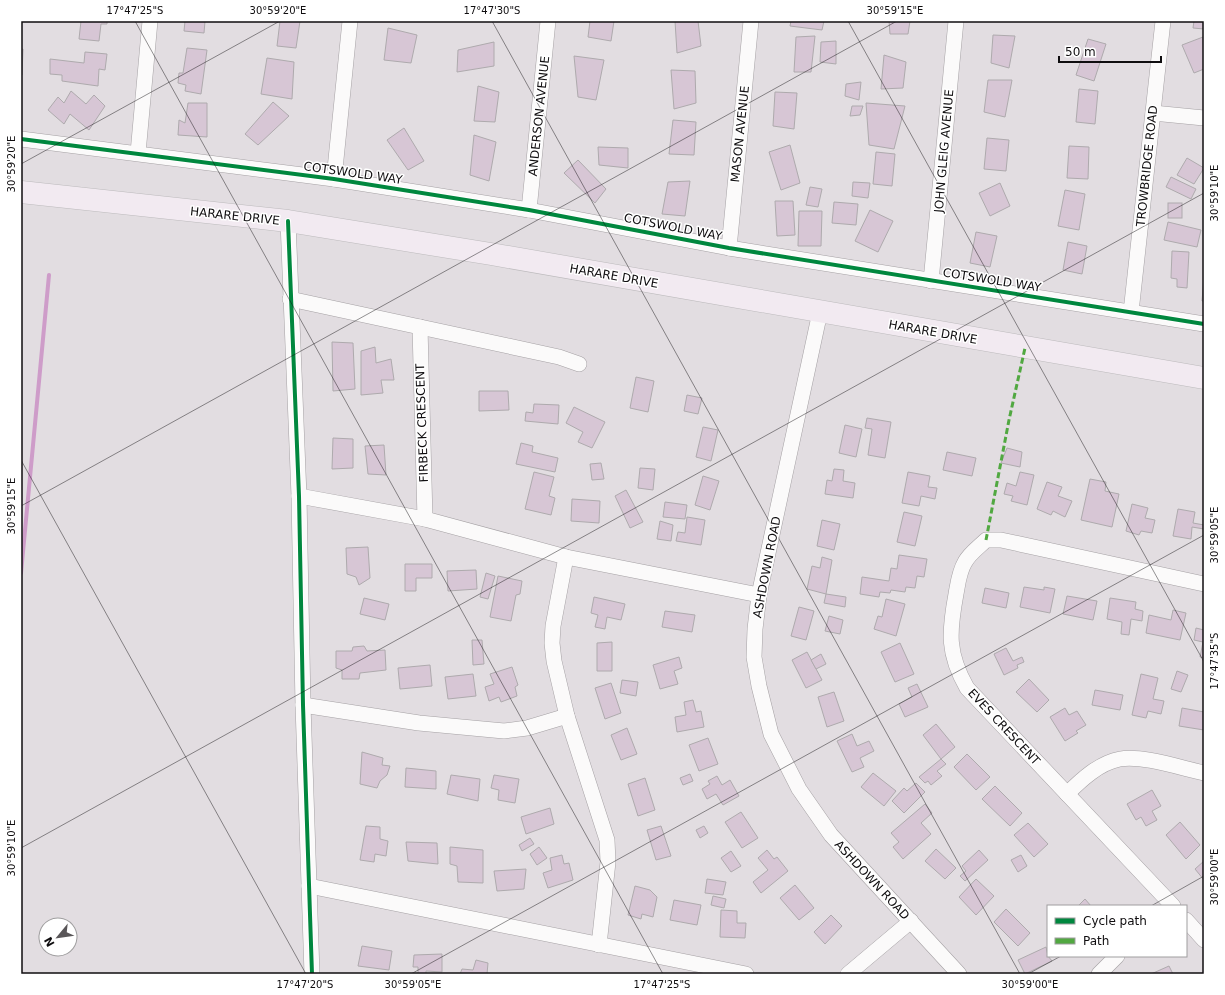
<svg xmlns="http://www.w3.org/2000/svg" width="1225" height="995" font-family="'DejaVu Sans',sans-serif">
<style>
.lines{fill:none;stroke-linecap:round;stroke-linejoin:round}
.stream{stroke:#ce9cc9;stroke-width:4}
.building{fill:#d7c6d5;stroke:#aeaaad}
.minor-casing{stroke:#a5a1a4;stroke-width:16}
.primary-casing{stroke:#bcbabc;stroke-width:23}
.minor{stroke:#fbfafa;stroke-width:15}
.primary{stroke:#f2eaf1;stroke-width:22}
.quiet{stroke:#51a841;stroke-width:3;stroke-dasharray:6 3;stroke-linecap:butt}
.cycleway-casing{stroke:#fff;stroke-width:6}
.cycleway{stroke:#00873e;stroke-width:4}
.ticks{fill:none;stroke:#0f0d0f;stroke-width:1;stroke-opacity:0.45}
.labels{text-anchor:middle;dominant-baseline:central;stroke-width:3;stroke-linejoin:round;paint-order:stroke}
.street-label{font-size:12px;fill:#0f0d0f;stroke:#fff}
.neatline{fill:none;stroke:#0f0d0f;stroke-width:1.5}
.ticks-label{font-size:10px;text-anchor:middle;fill:#0f0d0f}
</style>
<rect width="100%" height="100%" fill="#e2dde1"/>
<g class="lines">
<polyline class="stream" points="21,573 49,275"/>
</g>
<g class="building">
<polygon points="81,21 107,21 107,24 101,24 99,41 79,39"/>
<polygon points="185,21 205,21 204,33 184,31"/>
<polygon points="280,21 300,21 296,48 277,46"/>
<polygon points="590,21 614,21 611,41 588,37"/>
<polygon points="675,21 698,21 701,46 677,53"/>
<polygon points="791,21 824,21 822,30 790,26"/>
<polygon points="889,21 910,21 908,34 890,34"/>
<polygon points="1194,21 1204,21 1204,29 1193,28"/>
<polygon points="388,28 417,35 411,63 384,60"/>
<polygon points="993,35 1015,36 1009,68 991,63"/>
<polygon points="815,36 811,72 794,72 796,37"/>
<polygon points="1203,37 1204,69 1194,73 1182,45"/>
<polygon points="1088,39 1106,44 1094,81 1076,75"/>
<polygon points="836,41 836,64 820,62 821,42"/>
<polygon points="494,42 494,66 457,72 458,50"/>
<polygon points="187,48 207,50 201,94 185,91 186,85 178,83 179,73 183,73"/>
<polygon points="21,49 23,49 22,75 21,75"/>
<polygon points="85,52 107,54 105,70 99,69 98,86 62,81 62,75 50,74 50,59 84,63"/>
<polygon points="884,55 906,62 903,88 881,89"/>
<polygon points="574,56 604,60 596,100 578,97"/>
<polygon points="267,58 294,62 292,99 261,94"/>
<polygon points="671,70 695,71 696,103 674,109"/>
<polygon points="988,80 1012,80 1005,117 984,112"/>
<polygon points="861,82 859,100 845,96 846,84"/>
<polygon points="478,86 499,92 495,122 474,121"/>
<polygon points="1079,89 1098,91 1095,124 1076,122"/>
<polygon points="71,91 86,104 94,95 105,106 89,130 70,114 64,124 48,110 58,97 64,103"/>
<polygon points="775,92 797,93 794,129 773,126"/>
<polygon points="273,102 289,116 258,145 245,134"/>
<polygon points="188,103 207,103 207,137 178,135 179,120 185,123"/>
<polygon points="866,103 905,106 894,149 869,145"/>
<polygon points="852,106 863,106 860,115 850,116"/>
<polygon points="673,120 696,122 694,155 669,154"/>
<polygon points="404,128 424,161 408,170 387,140"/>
<polygon points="474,135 496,142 489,181 470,175"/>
<polygon points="987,138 1009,140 1006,171 984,169"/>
<polygon points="790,145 800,183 781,190 769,152"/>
<polygon points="1069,146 1089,147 1088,179 1067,178"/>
<polygon points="598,147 628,148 628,168 599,165"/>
<polygon points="876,152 895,154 892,186 873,184"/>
<polygon points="1187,158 1204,168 1194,184 1177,175"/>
<polygon points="578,160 606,189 595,203 564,173"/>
<polygon points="1171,177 1196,189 1191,199 1166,187"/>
<polygon points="690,181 685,216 662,214 668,182"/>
<polygon points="853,182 870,183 868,198 852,196"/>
<polygon points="1000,183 1010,206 990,216 979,193"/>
<polygon points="810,187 822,189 818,207 806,205"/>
<polygon points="1065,190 1085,194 1079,230 1058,226"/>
<polygon points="775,201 793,201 795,235 777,236"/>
<polygon points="834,202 858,204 856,225 832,223"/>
<rect x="1168" y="203" width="14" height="15"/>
<polygon points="870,210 893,221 878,252 855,241"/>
<polygon points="799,211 822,211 821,246 798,246"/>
<polygon points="1168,222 1201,230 1197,247 1164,240"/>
<polygon points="976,232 997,236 990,267 970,263"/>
<polygon points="1068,242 1087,246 1082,274 1063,270"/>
<polygon points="1172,251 1189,252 1187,288 1177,287 1177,279 1171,278"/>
<polygon points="1204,277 1204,301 1202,301"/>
<polygon points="332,342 353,343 355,389 333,391"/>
<polygon points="375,347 376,363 391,359 394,380 381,380 383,393 361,395 361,351"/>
<polygon points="636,377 654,381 648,412 630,408"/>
<polygon points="479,391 508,391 509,410 479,411"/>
<polygon points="687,395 702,398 698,414 684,411"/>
<polygon points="534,404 559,405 558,424 525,421 526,412 533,413"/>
<polygon points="574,407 605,422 592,448 578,442 583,432 566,423"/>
<polygon points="867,418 891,422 885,458 868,455 872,429 865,428"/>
<polygon points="845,425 862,429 856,457 839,453"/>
<polygon points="703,427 718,430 711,461 696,457"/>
<polygon points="333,438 353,439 353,468 332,469"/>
<polygon points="521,443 533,446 532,452 558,458 555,472 516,464"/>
<polygon points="384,445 386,475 368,474 365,446"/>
<polygon points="1007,448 1022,452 1020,467 1001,463"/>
<polygon points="947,452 976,458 972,476 943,470"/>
<polygon points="601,463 604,479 592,480 590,464"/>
<polygon points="640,468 655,469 653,490 638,488"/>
<polygon points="834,469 844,470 843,481 855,483 853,498 825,494 827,480 832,481"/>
<polygon points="534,472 554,477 549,496 555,498 551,515 525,509"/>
<polygon points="908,472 930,476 928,487 937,488 935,499 921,496 919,506 902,503"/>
<polygon points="1020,472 1034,475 1027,505 1011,501 1013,496 1004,494 1007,483 1016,486"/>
<polygon points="703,476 719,481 710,510 695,505"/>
<polygon points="1090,479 1106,482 1105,491 1119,494 1112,527 1081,520"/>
<polygon points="1047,482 1062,487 1058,496 1072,501 1065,517 1053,511 1051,515 1037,509"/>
<polygon points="626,490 643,522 630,528 615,496"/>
<polygon points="572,499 600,501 599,523 571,521"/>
<polygon points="665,502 687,505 685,519 663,517"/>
<polygon points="1132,504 1148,508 1145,518 1155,520 1152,533 1141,531 1139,535 1126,531"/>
<polygon points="1178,509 1195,512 1193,523 1204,525 1204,529 1192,527 1191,539 1173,536"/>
<polygon points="904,512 922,516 915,546 897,542"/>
<polygon points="687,517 705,520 701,545 676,541 678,532 685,533"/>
<polygon points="822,520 840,524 834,550 817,546"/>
<polygon points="660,521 673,525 671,541 657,539"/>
<polygon points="368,547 370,578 359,585 356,577 347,574 346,548"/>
<polygon points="899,555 927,559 924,577 917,576 915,588 906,587 905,592 891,590 890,593 880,592 879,597 860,594 862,577 889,581 891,568 897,569"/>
<polygon points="822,557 832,560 826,594 807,589 812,566 820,568"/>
<polygon points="405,564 432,564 432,578 416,578 416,591 405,591"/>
<polygon points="476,570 477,589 448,591 447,571"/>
<polygon points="486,573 495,576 488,599 480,597"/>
<polygon points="498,576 522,581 520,594 516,595 511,621 490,617"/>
<polygon points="1024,587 1044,590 1044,587 1055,589 1050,613 1020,607"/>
<polygon points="985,588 1009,593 1006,608 982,603"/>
<polygon points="826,594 846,597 845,607 824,603"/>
<polygon points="1067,596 1097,601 1093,620 1063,614"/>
<polygon points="594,597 625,604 621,620 607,617 605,629 595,627 598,615 591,613"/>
<polygon points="364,598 389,604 385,620 360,614"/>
<polygon points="1110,598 1136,602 1135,609 1143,611 1142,621 1131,619 1129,635 1121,634 1122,622 1107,619"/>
<polygon points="886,599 905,604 896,636 874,629 878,616 882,617"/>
<polygon points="799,607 814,611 806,640 791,636"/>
<polygon points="1173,610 1186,613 1180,640 1146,633 1149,615 1171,620"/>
<polygon points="665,611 695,615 692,632 662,627"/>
<polygon points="829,616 843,620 840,634 825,631"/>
<polygon points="1196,628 1204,630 1204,658 1200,657 1203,642 1194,640"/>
<polygon points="472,640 482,640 484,664 473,665"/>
<polygon points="612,642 612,671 597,671 597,643"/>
<polygon points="900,643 914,674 895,682 881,652"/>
<polygon points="364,646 367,651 385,650 386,670 360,673 359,679 342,679 342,670 336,668 336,651 352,651 353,647"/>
<polygon points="1006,648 1013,661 1022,657 1024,662 1017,665 1018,668 1004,675 994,654"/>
<polygon points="807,652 822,680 806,688 792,660"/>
<polygon points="821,654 826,664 816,669 811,660"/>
<polygon points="679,657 682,668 674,671 678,684 660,689 653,665"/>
<polygon points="430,665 432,686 400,689 398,668"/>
<polygon points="512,667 518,685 515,687 517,696 501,702 499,697 489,701 485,687 494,684 490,674"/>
<polygon points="1177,671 1188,675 1181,692 1171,689"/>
<polygon points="473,674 476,696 448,699 445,677"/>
<polygon points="1141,674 1158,678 1153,699 1164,701 1161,714 1148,711 1146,718 1132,715"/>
<polygon points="1029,679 1049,700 1037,712 1016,692"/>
<polygon points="622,680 638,682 636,696 620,693"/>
<polygon points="611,683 621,713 605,719 595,688"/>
<polygon points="917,684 928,707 905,717 899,704 912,697 908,688"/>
<polygon points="1095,690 1123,695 1120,710 1092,705"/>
<polygon points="834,692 844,721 827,727 818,697"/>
<polygon points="693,700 696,712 701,711 704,727 677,732 675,717 686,715 684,702"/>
<polygon points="1065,708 1069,715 1077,711 1086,725 1076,731 1078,733 1065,741 1050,717"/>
<polygon points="1182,708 1204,712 1204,730 1179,726"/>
<polygon points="936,724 955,747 941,759 923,735"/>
<polygon points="627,728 637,754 621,760 611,735"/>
<polygon points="852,734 857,746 869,741 874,751 860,758 864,767 852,772 837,741"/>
<polygon points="708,738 718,764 699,771 689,745"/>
<polygon points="362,752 383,758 382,765 390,766 387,775 380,781 377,788 360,784"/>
<polygon points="967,754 990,777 976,790 954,767"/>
<polygon points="941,759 946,764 937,771 942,776 931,785 928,781 925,783 919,777"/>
<polygon points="406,768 436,771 436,789 405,787"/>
<polygon points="873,773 896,791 884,806 861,787"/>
<polygon points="690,774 693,781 683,785 680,778"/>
<polygon points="451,775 480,779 478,801 447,794"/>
<polygon points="494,775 519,779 515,803 498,800 499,790 491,788"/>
<polygon points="717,776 722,785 730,780 739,796 723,805 716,794 707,799 702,789 710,784 708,781"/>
<polygon points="645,778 655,810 638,816 628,784"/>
<polygon points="916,783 925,792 904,813 892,801 904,788 907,791"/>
<polygon points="995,786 1022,813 1010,826 982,799"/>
<polygon points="1152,790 1161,806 1152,811 1157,820 1146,826 1141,817 1136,820 1127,804"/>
<polygon points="925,804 932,813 921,823 931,834 903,859 893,847 899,842 891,833"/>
<polygon points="550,808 554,824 526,834 521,817"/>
<polygon points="741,812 758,838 742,848 725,822"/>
<polygon points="1180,822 1200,845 1186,859 1166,835"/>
<polygon points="1028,823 1048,844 1034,857 1014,835"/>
<polygon points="366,826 380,827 380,839 388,841 386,856 375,854 374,862 360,860"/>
<polygon points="661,826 671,856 656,860 647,830"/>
<polygon points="704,826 708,833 700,838 696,830"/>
<polygon points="530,838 534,844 522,851 519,845"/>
<polygon points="406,842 437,843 438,864 408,861"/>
<polygon points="450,847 483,850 483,883 458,882 457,866 450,864"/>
<polygon points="539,847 547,858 537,865 530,854"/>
<polygon points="936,849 956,868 945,879 925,861"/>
<polygon points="767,850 774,859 777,857 788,871 761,893 753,882 768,870 758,858"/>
<polygon points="979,850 988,860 965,881 960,876 966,871 962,866"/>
<polygon points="731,851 741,866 731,872 721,858"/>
<polygon points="562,855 564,864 569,863 573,880 548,888 543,873 552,870 550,858"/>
<polygon points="1021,855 1027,866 1018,872 1011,860"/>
<polygon points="1204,861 1204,880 1195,869"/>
<polygon points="526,869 524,889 497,891 494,871"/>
<polygon points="707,879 726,882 723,895 705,893"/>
<polygon points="976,879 994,896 976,915 959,897"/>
<polygon points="795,885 814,908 799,920 780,898"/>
<polygon points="635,886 650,890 657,897 653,917 642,914 641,919 628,915"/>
<polygon points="713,896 726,899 724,908 711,905"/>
<polygon points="1085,899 1091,906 1078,906"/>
<polygon points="674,900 701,905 697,925 670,920"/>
<polygon points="1006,909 1030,933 1018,946 994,922"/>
<polygon points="721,910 737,911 737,923 746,923 745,938 720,937"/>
<polygon points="831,915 842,926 825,944 814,932"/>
<polygon points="362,946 392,951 389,970 358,966"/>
<polygon points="1046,947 1048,956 1052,961 1025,974 1018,960"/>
<polygon points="442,954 442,972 426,971 426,974 418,974 418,967 413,967 414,955"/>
<polygon points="476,960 488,963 487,974 460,974 462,969 473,970"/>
<polygon points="1169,966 1173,974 1151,974"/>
</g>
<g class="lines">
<g class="minor-casing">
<g id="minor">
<polyline points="1153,113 1204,118"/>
<polyline points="21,139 334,179 529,210 729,248 1204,324"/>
<polyline points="138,153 150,21"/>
<polyline points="334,179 350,21"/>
<polyline points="529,210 548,21"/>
<polyline points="288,221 299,496 303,705 312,974"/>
<polyline points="729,248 751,21"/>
<polyline points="931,281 956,21"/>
<polyline points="290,299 559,357 579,364"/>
<polyline points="820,312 759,595 755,629 754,657 759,686 771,734 799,789 831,835 959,974"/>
<polyline points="1131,312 1163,21"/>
<polyline points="420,327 425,519"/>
<polyline points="299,496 425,519 566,557 759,595"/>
<polyline points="566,557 553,626 552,643 554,661 567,716 607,840 608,862 599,945"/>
<polyline points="303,705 419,723 504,731 527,728 567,716"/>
<path d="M1067 794C1081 780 1099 763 1120 759 1142 755 1181 768 1204 773"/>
<polyline points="309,886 746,974"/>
<path d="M1173 906 967 688C947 653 949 632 956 594 958 583 959 572 965 562 970 553 979 547 986 540H1001L1204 584"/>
<polyline points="1186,920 1204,940"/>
<polyline points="848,974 911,921"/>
<polyline points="1099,974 1117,956"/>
</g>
</g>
<g class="primary-casing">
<polyline id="primary" points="21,192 288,221 491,254 1204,378"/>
</g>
<use href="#minor" class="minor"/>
<use href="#primary" class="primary"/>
<polyline class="quiet" points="986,540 1009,420 1025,348"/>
<g class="cycleway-casing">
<g id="cycleway">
<polyline points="21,139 334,179 529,210 729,248 1204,324"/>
<polyline points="288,221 299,496 303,705 312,974"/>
</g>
</g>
<use href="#cycleway" class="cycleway"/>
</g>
<path class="ticks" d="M135 21 663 974M492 21 1020 974M848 21 1204 662M21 164 280 21M21 460 306 974M21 506 897 21M21 848 1204 193M1151 906 1204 876M411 974 1204 535M1028 974 1061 956"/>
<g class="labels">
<g class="street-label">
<text transform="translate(539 116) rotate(-84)">ANDERSON AVENUE</text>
<text transform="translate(740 134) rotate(-84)">MASON AVENUE</text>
<text transform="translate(944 151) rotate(-85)">JOHN GLEIG AVENUE</text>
<text transform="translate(1147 166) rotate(-84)">TROWBRIDGE ROAD</text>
<text transform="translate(353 173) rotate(8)">COTSWOLD WAY</text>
<text transform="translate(235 216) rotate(6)">HARARE DRIVE</text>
<text transform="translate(673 227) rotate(11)">COTSWOLD WAY</text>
<text transform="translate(614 276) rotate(10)">HARARE DRIVE</text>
<text transform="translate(992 280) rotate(9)">COTSWOLD WAY</text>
<text transform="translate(933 332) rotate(10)">HARARE DRIVE</text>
<text transform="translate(422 423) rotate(-92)">FIRBECK CRESCENT</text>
<text transform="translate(767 567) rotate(-79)">ASHDOWN ROAD</text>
<text transform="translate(1004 727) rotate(47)">EVES CRESCENT</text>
<text transform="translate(872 880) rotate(47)">ASHDOWN ROAD</text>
</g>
</g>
<rect width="1225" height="995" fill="none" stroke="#ffffff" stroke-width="44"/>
<rect x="1047" y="905" width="140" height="52" fill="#ffffff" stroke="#9f9e9f"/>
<rect x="1055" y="918" width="20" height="6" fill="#00873e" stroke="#9f9e9f"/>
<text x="1083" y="925" font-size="12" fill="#0f0d0f">Cycle path</text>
<rect x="1055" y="938" width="20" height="6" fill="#51a841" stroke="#9f9e9f"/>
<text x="1083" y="945" font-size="12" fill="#0f0d0f">Path</text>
<g transform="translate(58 937) rotate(241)"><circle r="19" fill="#ffffff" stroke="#9f9e9f"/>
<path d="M0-3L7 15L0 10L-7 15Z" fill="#595658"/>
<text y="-6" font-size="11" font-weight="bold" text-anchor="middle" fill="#0f0d0f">N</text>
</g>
<path d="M1059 56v6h102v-6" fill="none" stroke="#0f0d0f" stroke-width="2"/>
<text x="1065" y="56" font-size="12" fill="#0f0d0f" stroke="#ffffff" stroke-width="3" paint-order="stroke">50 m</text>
<rect x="22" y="22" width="1181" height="951" class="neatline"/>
<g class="ticks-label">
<text x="135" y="14">17°47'25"S</text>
<text x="278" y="14">30°59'20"E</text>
<text x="492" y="14">17°47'30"S</text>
<text x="895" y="14">30°59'15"E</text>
<text transform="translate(11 164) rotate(-90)" y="4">30°59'20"E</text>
<text transform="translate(1214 193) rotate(-90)" y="4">30°59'10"E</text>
<text transform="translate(11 506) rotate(-90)" y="4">30°59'15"E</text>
<text transform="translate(1214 535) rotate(-90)" y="4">30°59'05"E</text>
<text transform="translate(1214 661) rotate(-90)" y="4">17°47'35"S</text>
<text transform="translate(11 848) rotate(-90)" y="4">30°59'10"E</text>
<text transform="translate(1214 877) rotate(-90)" y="4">30°59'00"E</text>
<text x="305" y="988">17°47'20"S</text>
<text x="413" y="988">30°59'05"E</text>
<text x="662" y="988">17°47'25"S</text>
<text x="1030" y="988">30°59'00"E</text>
</g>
</svg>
